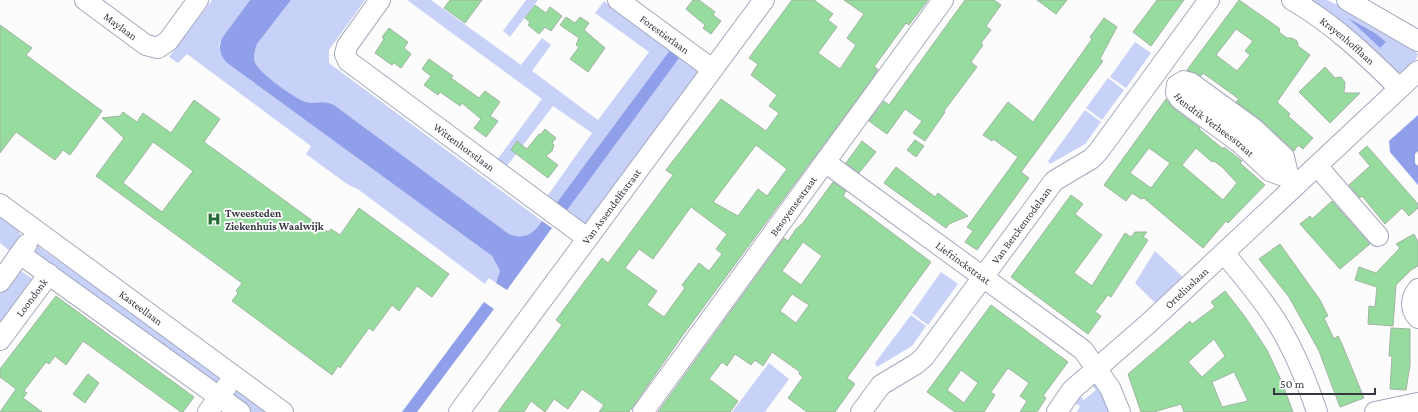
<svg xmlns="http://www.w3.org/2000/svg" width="1418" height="412" font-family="'Crimson Pro',serif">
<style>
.green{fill:#c8d2f9;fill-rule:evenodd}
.water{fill:#909fea}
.building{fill:#96dc9f;stroke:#a1b3a2;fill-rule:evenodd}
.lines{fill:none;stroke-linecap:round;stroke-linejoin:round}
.minor-casing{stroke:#a4a9be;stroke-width:22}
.minor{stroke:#fff;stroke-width:20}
.labels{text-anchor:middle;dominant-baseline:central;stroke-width:3.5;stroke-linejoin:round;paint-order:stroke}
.street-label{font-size:11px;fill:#363841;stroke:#fff}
.poi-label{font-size:11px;font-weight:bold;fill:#363841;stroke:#fff;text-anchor:start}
</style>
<rect width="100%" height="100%" fill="#fcfcfc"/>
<g class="green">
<polygon points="212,0 250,0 222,38 219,45 227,63 492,256 500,271 496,283 489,278 485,284 359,190 347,184 306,154 311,146 187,54 178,63 169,57"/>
<path d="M291 0H365L329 50V63L542 221C533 234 525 240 509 234L334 105C321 99 312 106 301 100 291 95 258 72 255 62 253 56 255 50 257 44Z"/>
<polygon points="407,0 431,0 521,65 542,38 551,45 532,71 598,120 649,52 595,13 604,1 670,50 555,205 546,198 592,133 553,106 506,167 497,160 542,99"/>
<polygon points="526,0 538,0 510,37 503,31"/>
<path d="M1312 0H1327L1370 21 1413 49 1418 54C1414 65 1408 72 1396 73L1372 54 1333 15ZM1349 19 1375 33 1383 40 1380 48Z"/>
<polygon points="1135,42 1151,53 1126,88 1110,77"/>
<polygon points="680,57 701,75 587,230 565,213"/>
<polygon points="1108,78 1124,90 1102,120 1086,108"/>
<polygon points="1085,110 1101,122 1085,144 1050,164 1048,161"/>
<path d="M0 216C9 223 22 228 21 241L11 252 0 243Z"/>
<polygon points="35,244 219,376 221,380 220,385 30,250"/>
<polygon points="1155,251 1186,280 1158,306 1135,283"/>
<polygon points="18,269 37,282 0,334 0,293"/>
<polygon points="941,272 958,284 928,325 912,313"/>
<polygon points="911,315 926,326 912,346 877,367 875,363"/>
<polygon points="769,363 789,379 765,412 732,412"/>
<polygon points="1097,380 1111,412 1077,412 1080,406 1072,401 1078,393 1084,400 1096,390 1089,382"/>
<polygon points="237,390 266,412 248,412 231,399"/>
</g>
<g class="water">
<path d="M250 0H291L257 44C255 50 253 56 255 62 258 72 291 95 301 100 312 106 321 99 334 105L509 234C525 240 533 234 542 221L552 228 507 290 496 283 500 271 492 256 227 63C220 55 218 48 222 38Z"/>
<polygon points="1348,18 1375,33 1386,42 1380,48"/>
<polygon points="670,50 680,57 565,213 555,205"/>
<polygon points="1418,115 1418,151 1415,154 1415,163 1418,166 1418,185 1390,152 1389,141"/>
<polygon points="484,302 494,309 417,412 402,412"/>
</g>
<g class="building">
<polygon points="450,0 482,0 465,23 444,8"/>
<polygon points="693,0 699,0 715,12 713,15 721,21 711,34 703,28 705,25 686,9"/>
<path d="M792 0H814L833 14 828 20 837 27 818 53 840 69 856 45 847 38 864 14 844 0H928L909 25 906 23 874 67 878 69 872 79 685 332 629 412H599L604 405 582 389 568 409 554 399 545 412 531 401 524 412H498L562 325 556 320 602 258 608 263 673 175 666 170 721 99 766 131 779 113 769 106 777 95 751 75 758 64 749 58ZM756 145 787 169 767 196 758 189 738 216 713 202ZM691 207 727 234 716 249 722 254 709 271 699 263 682 285 685 288 664 317 647 305 657 291 625 268 639 249 653 259Z"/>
<polygon points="965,0 994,0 1001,5 986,26 991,30 981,43 983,45 971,62 977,67 944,111 945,112 925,141 913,133 922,121 905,109 887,134 869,121 884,101 889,105"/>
<polygon points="1037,0 1067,0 1056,14"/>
<polygon points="1157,0 1184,0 1151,46 1133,32"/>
<path d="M1239 0 1279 28 1280 33 1287 38H1292L1297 41 1298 46 1310 55 1277 102 1290 114 1288 116 1313 138 1303 149 1298 145 1294 151 1261 120 1236 102 1239 99 1203 73 1201 76 1187 70ZM1236 29 1253 41 1245 51 1250 55 1237 71 1216 55Z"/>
<polygon points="535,5 546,13 550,7 562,16 551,31 545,27 539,34 528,25 530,22 525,18"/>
<polygon points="566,17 575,23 580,17 589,23 584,30 605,48 588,72 570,59 579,47 576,45 579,38 560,25"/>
<polygon points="1104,18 1117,27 1100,59 1103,61 1021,172 1029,178 977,250 965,242 973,231 967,227 1018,157 993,139 992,141 983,135 1008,102 1033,122 1092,39 1090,37"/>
<polygon points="0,25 32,48 26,55 102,111 70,155 63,150 55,160 16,132 0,153"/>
<polygon points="389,28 408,42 404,48 411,54 401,68 394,63 392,65 375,53 384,39 382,37"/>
<polygon points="429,59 453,76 451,78 479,98 485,91 500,102 490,116 498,121 486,137 474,128 481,119 462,103 460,106 440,92 438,95 424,85 431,76 422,69"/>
<polygon points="1325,67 1335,78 1341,77 1345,82 1344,93 1360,93 1330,123 1299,92"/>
<path d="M1166 99 1173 108 1200 128 1199 129 1223 149 1224 147 1242 161 1240 163 1265 185 1228 223 1226 221 1203 248 1144 198 1141 199 1132 193 1126 201 1104 185ZM1149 148 1170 163 1151 188 1130 173ZM1196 148 1212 162 1214 161 1222 167 1237 183 1223 200 1182 165Z"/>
<path d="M194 100 220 119 204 142 328 232 331 229 340 235 359 208 449 274 432 297 417 286 399 311 392 305 373 331 369 328 340 368 338 366 332 375 232 301 238 293 236 291 242 283 96 176 124 138 102 118 120 116 123 112 137 122 143 113 171 133ZM153 142 193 171 162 212 123 183Z"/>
<polygon points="545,129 556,138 552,143 554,145 552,151 546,156 558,165 548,178 511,150 517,141 527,149 539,134 540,135"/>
<polygon points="915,140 924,146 916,157 907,150"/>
<polygon points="862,141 876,152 859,173 846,163"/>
<polygon points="1367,146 1418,204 1418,208 1409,216 1402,208 1385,224 1362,196 1360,198 1349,185 1370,166 1359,153"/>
<polygon points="896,167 935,197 938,193 968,216 949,224 946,228 884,183"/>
<path d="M833 182 846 191 843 196 931 262 847 378 855 384 835 412H807L788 398 803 377 799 374 800 372 772 352 763 366 755 360 751 365 735 354 727 366 722 362 709 379 738 401 730 412H658L784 238 788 241 796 229 803 223ZM803 242 822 256 801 285 782 271ZM792 294 809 305 796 323 780 311Z"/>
<polygon points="1071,195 1083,204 1075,214 1102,235 1074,273 1092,286 1125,233 1131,237 1135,232 1147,232 1143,237 1148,240 1111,297 1108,295 1095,312 1101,316 1088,334 1011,277"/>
<polygon points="1332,201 1370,244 1340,269 1300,224 1310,216 1312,219"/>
<polygon points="1414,234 1418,242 1418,266 1411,270 1396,285 1393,326 1368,324 1369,306 1375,307 1377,287 1355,280 1359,267 1376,273 1400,248 1396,244"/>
<polygon points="1280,244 1320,300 1328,316 1324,318 1334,339 1338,336 1342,344 1364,398 1340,407 1319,351 1289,297 1259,259"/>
<path d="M1225 291 1246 318 1267 350 1281 380 1293 412H1184L1181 404 1154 412H1141L1128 374 1190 321 1192 324 1215 307 1211 302ZM1214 339 1225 356 1202 377 1188 362ZM1234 372 1248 401 1222 407 1212 382Z"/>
<polygon points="56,296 194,397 183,412 181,412 83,341 66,365 55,356 49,364 46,362 24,391 27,393 23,398 42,412 0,412 16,389 0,377 0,369"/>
<path d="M991 305 1068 362 1043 396 1046 398 1037 412H1020L1027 401 1020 396 1029 383 1008 368 991 392 995 395 984 412H955L927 392ZM961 370 978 383 964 403 947 390Z"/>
<polygon points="1391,328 1410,329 1410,365 1406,390 1390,389 1392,356 1389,356"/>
<polygon points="88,374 99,383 85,403 73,394"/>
</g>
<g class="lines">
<g class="minor-casing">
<g id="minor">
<path id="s1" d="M85 0 146 45 158 48 168 41 198 0"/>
<path id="s2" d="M380 0 347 46 345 54 348 61 587 238"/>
<path id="s3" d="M618 0 712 69"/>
<path id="s4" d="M1292 0C1332 23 1366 55 1399 88"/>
<polyline points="1347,0 1418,41"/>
<path id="s5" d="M825 162 1083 350 1110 388 1120 412"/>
<polyline points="1317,166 1378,236"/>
<path id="s6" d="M1289 178 1284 157 1253 128 1191 83 1184 81 1177 85 1176 93 1180 99 1240 143 1270 171 1289 178 1296 185"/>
<path id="s7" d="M0 204 283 412"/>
<path d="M1224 253C1243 276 1263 299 1278 324 1295 352 1307 382 1317 412"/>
<polyline points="20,254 240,412"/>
<polyline points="0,282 27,244"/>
<path d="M1418 289C1410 299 1410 309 1418 318"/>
<path id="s8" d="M0 340 49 274"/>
<polyline points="208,412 227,386"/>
<path id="s9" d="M459 412 764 0"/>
<path id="s10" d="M643 412 943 0"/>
<path id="s11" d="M861 412 881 385 916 364 924 357 1054 181 1091 159 1098 152 1209 0"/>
<path id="s12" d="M1057 412 1072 390 1150 322 1418 71"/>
<polyline points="1375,412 1418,403"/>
</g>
</g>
<use href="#minor" class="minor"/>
</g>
<defs>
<g id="hospital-bare" transform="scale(1.08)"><path d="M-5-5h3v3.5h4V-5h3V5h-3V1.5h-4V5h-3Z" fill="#276a34" stroke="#fff" stroke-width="2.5" paint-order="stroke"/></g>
</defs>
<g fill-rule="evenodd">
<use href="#hospital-bare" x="214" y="219"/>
</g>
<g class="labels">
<g class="street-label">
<text stroke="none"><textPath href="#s1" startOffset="44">Maylaan</textPath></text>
<text stroke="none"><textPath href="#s3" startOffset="58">Forestierlaan</textPath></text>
<text stroke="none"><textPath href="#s4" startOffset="69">Krayenhofflaan</textPath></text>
<text stroke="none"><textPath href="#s6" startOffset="214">Hendrik Verheesstraat</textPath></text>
<text stroke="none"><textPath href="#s2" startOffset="217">Wittenhorstlaan</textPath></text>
<text stroke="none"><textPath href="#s10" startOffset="255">Besoyensestraat</textPath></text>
<text stroke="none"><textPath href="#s9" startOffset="256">Van Assendelftstraat</textPath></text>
<text stroke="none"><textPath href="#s11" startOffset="249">Van Berckenrodelaan</textPath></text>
<text stroke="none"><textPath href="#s5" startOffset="171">Liefrinckstraat</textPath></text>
<text stroke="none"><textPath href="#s12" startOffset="180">Orteliuslaan</textPath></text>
<text stroke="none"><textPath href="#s8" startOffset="53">Loondonk</textPath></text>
<text stroke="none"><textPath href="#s7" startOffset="175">Kasteellaan</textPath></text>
</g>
<g class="poi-label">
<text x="225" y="213">Tweesteden<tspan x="225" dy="13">Ziekenhuis Waalwijk</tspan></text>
</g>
</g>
<path d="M1274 388v6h101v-6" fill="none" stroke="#363841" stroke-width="2"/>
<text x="1280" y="388" font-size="12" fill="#363841" stroke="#ffffff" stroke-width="3" paint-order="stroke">50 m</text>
</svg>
